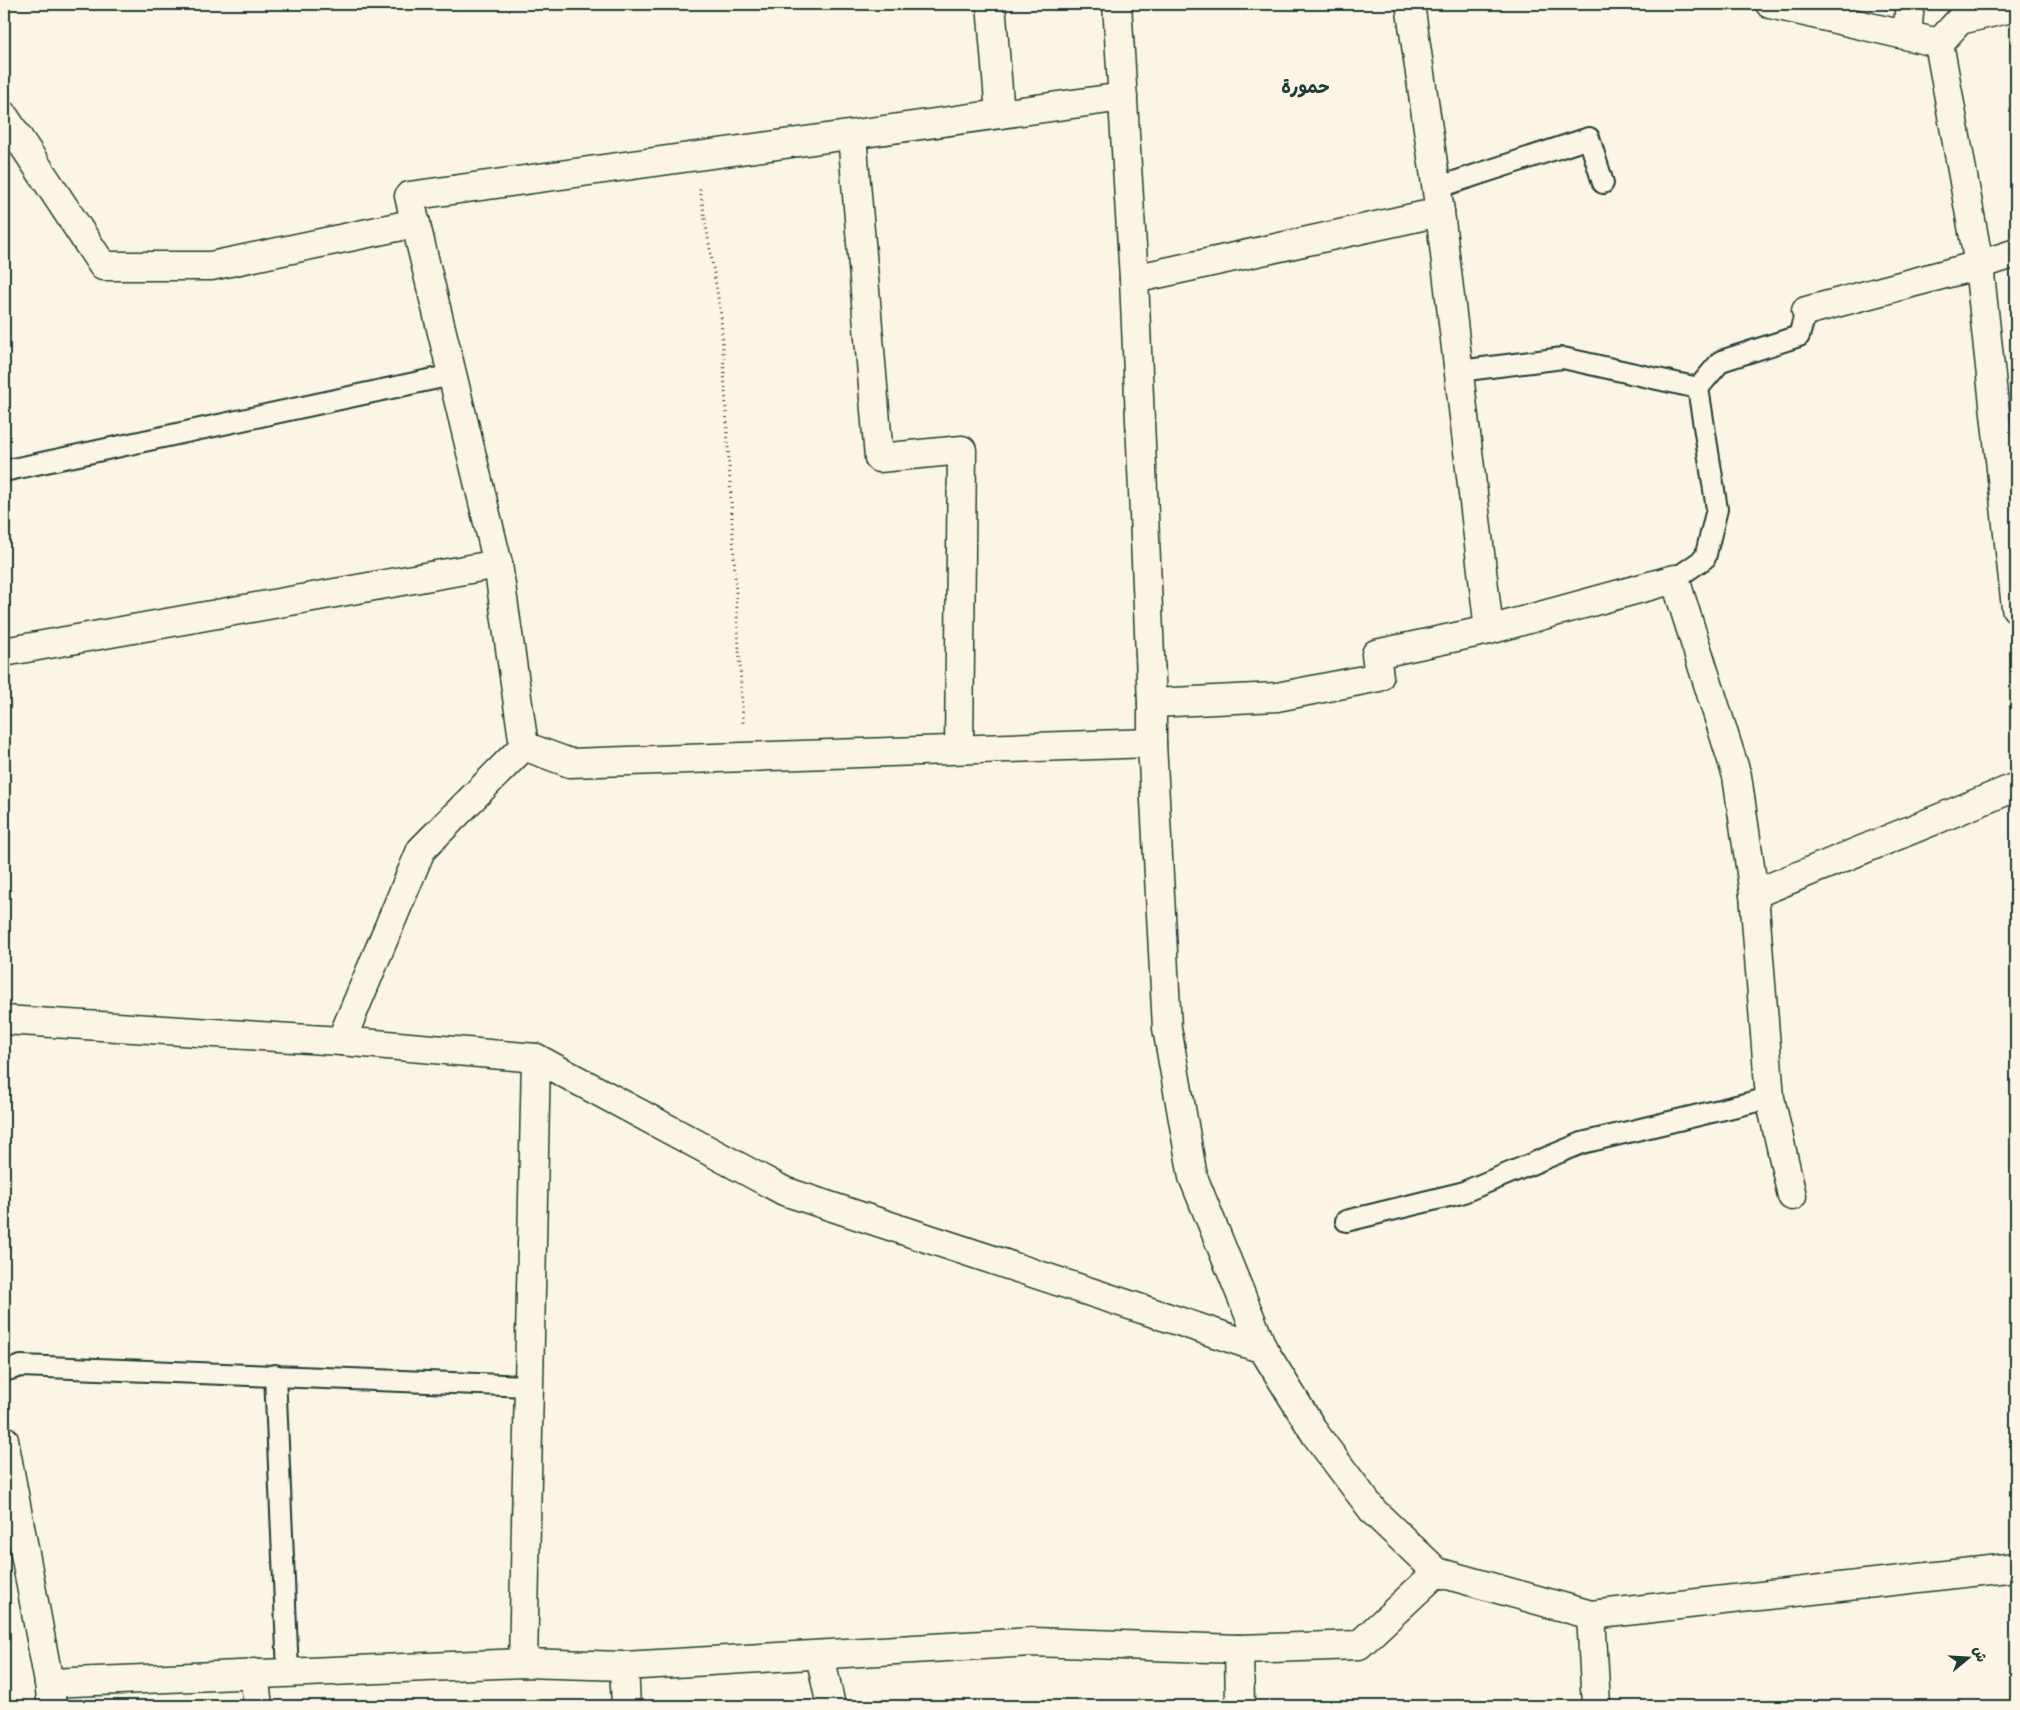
<svg xmlns="http://www.w3.org/2000/svg" width="2020" height="1710" font-family="'Playpen Sans','Playpen Sans Arabic',sans-serif">
<style>
.lines{fill:none;stroke-linecap:round;stroke-linejoin:round}
.lane-casing{stroke:#1f3d34;stroke-width:24}
.street-casing{stroke:#1f3d34;stroke-width:31}
.secondary-casing{stroke:#1f3d34;stroke-width:31}
.path{stroke:#1f3d34;stroke-width:3;stroke-dasharray:1 4;stroke-linecap:butt}
.lane{stroke:#fcf5e5;stroke-width:20}
.street{stroke:#fcf5e5;stroke-width:28}
.secondary{stroke:#fcf5e5;stroke-width:28}
.labels{text-anchor:middle;dominant-baseline:central;stroke-width:5;stroke-linejoin:round;paint-order:stroke}
.quarter-label{font-size:18px;font-weight:bold;fill:#1f3d34;stroke:#fcf5e5}
</style>
<rect width="100%" height="100%" fill="#fcf5e5"/>
<filter id="ink" filterUnits="userSpaceOnUse"><feTurbulence type="fractalNoise" baseFrequency=".02" numOctaves="2"/><feDisplacementMap in="SourceGraphic" scale="10" xChannelSelector="R" yChannelSelector="G"/><feConvolveMatrix kernelMatrix="1 2 1 2 8 2 1 2 1" color-interpolation-filters="sRGB"/></filter>
<g filter="url(#ink)">
<g class="lines">
<g class="lane-casing">
<g id="lane">
<polyline points="1436,188 1589,138 1603,183"/>
<polyline points="1459,371 1563,358 1698,388 1721,361 1799,336 1806,311"/>
<polyline points="4,471 452,375"/>
<polyline points="1675,579 1705,558 1717,509 1698,388"/>
<polyline points="1346,1221 1461,1193 1582,1143 1770,1098"/>
<polyline points="4,1371 21,1366 529,1386"/>
<polyline points="275,1375 288,1672"/>
</g>
</g>
<g class="street-casing">
<g id="street">
<polyline points="991,4 1000,114"/>
<polyline points="1410,4 1440,212 1489,630"/>
<polyline points="1770,4 1939,43 1979,265 2016,608"/>
<polyline points="1907,34 1910,4"/>
<polyline points="1939,43 1960,20 2016,7"/>
<polyline points="4,116 103,266 211,266 416,223"/>
<polyline points="852,135 879,458 962,450 959,749"/>
<polyline points="1134,279 1440,212"/>
<polyline points="1806,311 1979,265 2016,253"/>
<polyline points="4,652 498,564"/>
<polyline points="1152,703 1277,697 1379,677 1376,654 1489,630 1675,579 1737,776 1754,894 2016,787"/>
<polyline points="524,746 498,564 409,196 1123,97"/>
<polyline points="1754,894 1770,1098 1792,1196"/>
<polyline points="341,1041 421,850 524,746 570,763 1152,743"/>
<polyline points="4,1440 49,1683 52,1706"/>
<polyline points="1239,1649 1240,1706"/>
<polyline points="820,1655 831,1706"/>
<polyline points="523,1663 536,1058"/>
<polyline points="624,1666 626,1706"/>
<polyline points="254,1673 258,1706"/>
<polyline points="49,1683 523,1663 624,1666 1032,1642 1239,1649 1359,1645 1437,1572"/>
</g>
</g>
<g class="secondary-casing">
<g id="secondary">
<polyline points="1117,4 1134,279 1152,703 1152,743 1167,1028 1193,1177 1263,1349 1316,1435 1374,1512 1437,1572 1591,1615 2016,1567"/>
<polyline points="4,1020 341,1041 536,1058 784,1191 1263,1349"/>
<polyline points="1591,1615 1596,1706"/>
</g>
</g>
<polyline class="path" points="700,189 721,315 743,723"/>
<use href="#lane" class="lane"/>
<use href="#street" class="street"/>
<use href="#secondary" class="secondary"/>
</g>
</g>
<g class="labels">
<g class="quarter-label">
<text x="1305" y="85">حمورة</text>
</g>
</g>
<rect width="2020" height="1710" fill="none" stroke="#fcf5e5" stroke-width="20"/>
<rect x="10" y="10" width="2000" height="1690" fill="none" stroke="#1f3d34" stroke-width="2" filter="url(#ink)"/>
<g transform="translate(1968 1658) rotate(72)" stroke="#fcf5e5" stroke-width="4" paint-order="stroke">
<path d="M0-4L9 19L0 12L-9 19Z" fill="#1f3d34"/>
<text y="-8" font-size="14" font-weight="bold" text-anchor="middle" fill="#1f3d34">ش</text>
</g>
</svg>
